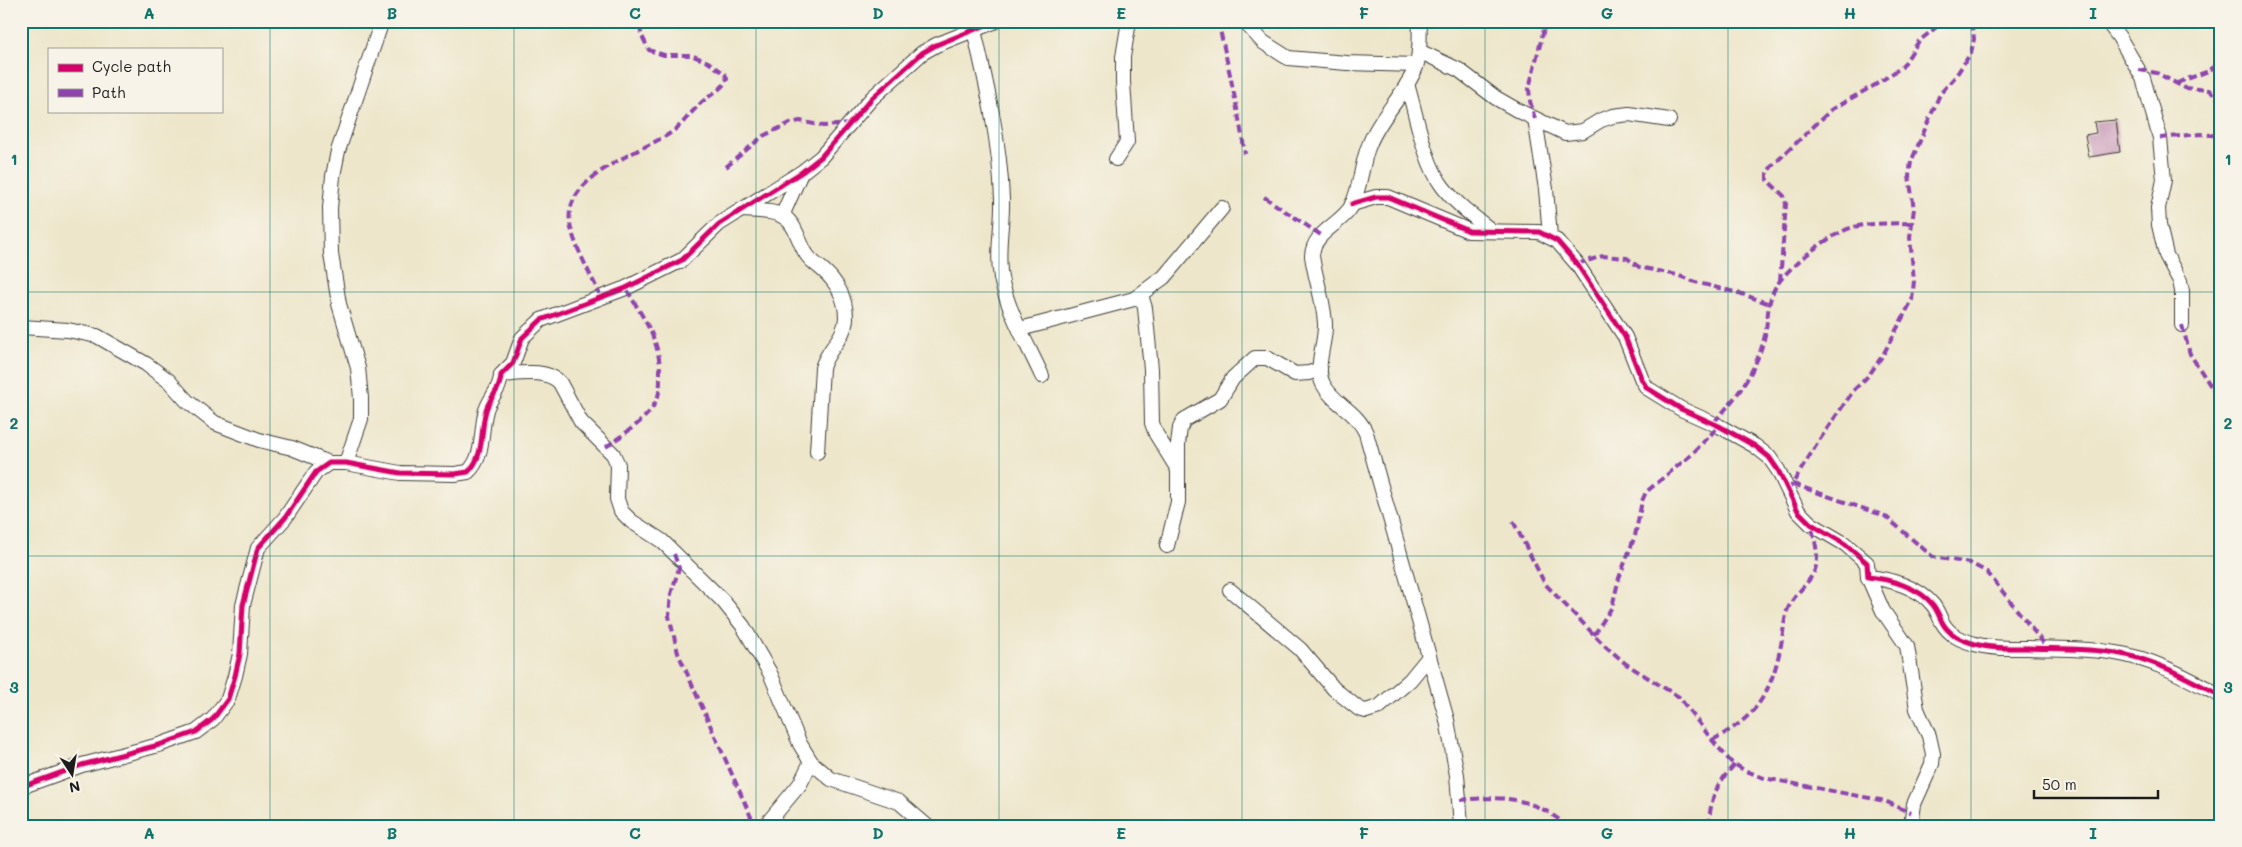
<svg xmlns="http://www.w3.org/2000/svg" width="2242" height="847" font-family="Mali,sans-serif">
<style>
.building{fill:#c694b7}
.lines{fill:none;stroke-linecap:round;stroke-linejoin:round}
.street-casing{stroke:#3b3a36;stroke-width:16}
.street{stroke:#fff;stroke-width:14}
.quiet{stroke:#8e44ad;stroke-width:4;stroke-dasharray:8 4;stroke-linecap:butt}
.cycleway-casing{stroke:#f7f3e8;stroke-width:8}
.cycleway{stroke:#d6006c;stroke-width:5}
.grid{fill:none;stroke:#0f766e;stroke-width:1;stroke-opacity:0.55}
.neatline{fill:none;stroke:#0f766e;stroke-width:2}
.grid-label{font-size:16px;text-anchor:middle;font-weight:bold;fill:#0f766e}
</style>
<rect width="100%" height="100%" fill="#f7f3e8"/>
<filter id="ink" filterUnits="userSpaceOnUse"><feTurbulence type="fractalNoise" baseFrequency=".02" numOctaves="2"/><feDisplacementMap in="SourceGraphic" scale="10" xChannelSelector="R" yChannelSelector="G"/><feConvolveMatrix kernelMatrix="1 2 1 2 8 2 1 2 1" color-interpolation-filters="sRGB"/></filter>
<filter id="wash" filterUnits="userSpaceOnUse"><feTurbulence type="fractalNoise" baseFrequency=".0096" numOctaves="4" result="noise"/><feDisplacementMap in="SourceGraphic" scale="20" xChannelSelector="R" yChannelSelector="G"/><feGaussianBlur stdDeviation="1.12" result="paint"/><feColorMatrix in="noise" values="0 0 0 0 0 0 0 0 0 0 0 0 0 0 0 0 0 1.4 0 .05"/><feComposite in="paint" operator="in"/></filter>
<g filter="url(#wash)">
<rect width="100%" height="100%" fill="#ede6ca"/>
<g id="blocks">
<polygon class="building" points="2116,120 2120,152 2089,157 2085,135 2096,133 2094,122"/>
</g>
</g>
<g filter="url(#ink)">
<use href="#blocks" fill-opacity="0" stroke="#3b3a36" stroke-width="1"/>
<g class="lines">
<g class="street-casing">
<g id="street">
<polyline points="1244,21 1263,42 1288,58 1347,63 1416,65"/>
<path d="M1420 21C1419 36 1421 52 1416 67 1405 95 1380 116 1369 145 1361 164 1361 188 1351 207 1340 225 1313 232 1312 256 1315 278 1324 301 1325 324 1326 343 1314 366 1323 384 1334 405 1356 410 1366 433L1447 720 1457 775 1461 826"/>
<polyline points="2107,21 2119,37 2143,78 2160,138 2164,180 2158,208 2159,225 2166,255 2180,281 2182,291 2182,325"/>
<path d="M974 30C987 86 1000 142 1002 199 1003 225 996 251 1001 278 1008 312 1028 345 1042 376"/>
<polyline points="1419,51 1459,70 1496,98 1517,110 1565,133 1583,131 1601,120 1613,116 1629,114 1669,120"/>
<path d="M1407 84C1416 113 1424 163 1443 187 1456 204 1475 218 1492 231"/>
<polyline points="1535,119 1546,189 1550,236"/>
<polyline points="1116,159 1127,142 1123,82 1123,57 1129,21"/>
<path d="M1352 204 1376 197H1388L1469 231 1539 232 1557 241 1577 264 1625 337 1642 380 1647 388 1681 409 1719 426 1755 446 1769 457 1778 470 1798 511 1811 524 1845 544 1867 563 1868 577C1889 579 1919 587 1933 605 1937 610 1939 616 1942 622 1949 635 1961 640 1975 644 1992 649 2011 648 2028 648 2057 649 2087 648 2116 653 2154 659 2187 678 2221 696"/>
<path d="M742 210C754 211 772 210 783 216 797 225 798 242 807 255 811 261 817 265 823 270 837 282 846 299 846 317 846 337 827 349 822 368L817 452"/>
<polyline points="782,216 801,173"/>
<polyline points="1141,295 1145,308 1151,369 1152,423 1156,434 1177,468"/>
<polyline points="21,327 68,330 97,336 146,364 169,381 187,401 215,423 259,440 292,448 329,463"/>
<polyline points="1020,329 1134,299 1164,277 1222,208"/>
<path d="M501 375C519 374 547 368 560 383L581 422 613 454 618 465 617 499 621 511 631 521 662 541 723 601 743 626 770 673 800 744 811 762 831 779 899 802 927 826"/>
<polyline points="346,463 361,419 361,398 358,368 339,304 331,254 330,208 333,176 338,151 382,21"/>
<polyline points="1167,546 1178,502 1178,444 1180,428 1184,420 1220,399 1233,378 1255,358 1267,358 1295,374 1309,373 1320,369"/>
<polyline points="1868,577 1883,611 1907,646 1917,709 1929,736 1933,754 1932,764 1914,804 1911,826"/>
<polyline points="1230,590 1300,649 1334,689 1359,709 1366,711 1379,707 1410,680 1428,658"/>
<path d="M21 787 82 765 159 745 196 732 213 719 228 699 235 676 240 654 243 605 258 548 285 518 316 472 329 463H346L400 473 455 474 468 472C485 456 480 431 486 410 490 397 501 389 501 375L513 363 522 338 541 320 626 288 682 260 719 224 802 172 821 157 872 98 922 53 936 45 996 21"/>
<polyline points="765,826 800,784 811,762"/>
</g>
</g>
<use href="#street" class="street"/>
<g class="quiet">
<path d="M1218 21C1228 65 1238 109 1245 154"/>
<polyline points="2139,70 2157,73 2185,88 2209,90 2221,101"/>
<polyline points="2177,83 2206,72 2221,63"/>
<polyline points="1535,119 1530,101 1529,88 1546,21"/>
<polyline points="2160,138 2200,134 2221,136"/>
<polyline points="726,167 763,136 790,123 800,121 823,126 849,124"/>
<polyline points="1264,197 1321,235"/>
<polyline points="1577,264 1603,256 1627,258 1639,267 1677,275 1695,282 1742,294 1770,304"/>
<polyline points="1780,281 1786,204 1784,196 1767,180 1767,173 1772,166 1832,109 1875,85 1902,67 1919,41 1944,21"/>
<path d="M601 297C592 277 573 244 570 223 563 177 638 153 669 134 681 127 689 114 699 105 707 96 722 91 727 79L725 74 708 62 691 55H664L649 50 641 34 640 21"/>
<polyline points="2182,325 2190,354 2221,402"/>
<path d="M1714 422C1738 396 1757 370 1765 335 1768 320 1767 304 1774 290 1784 269 1832 232 1854 227 1873 222 1893 224 1912 223"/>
<path d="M606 447C623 434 645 422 655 403 660 395 660 385 660 376 661 339 643 319 626 288"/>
<polyline points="1793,484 1885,516 1933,557 1970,563 1987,572 2048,649"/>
<polyline points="1788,491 1820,439 1854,390 1869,375 1883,355 1912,300 1914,281 1910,237 1914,209 1909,176 1911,162 1940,94 1955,77 1971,53 1974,39 1972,21"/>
<polyline points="1513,521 1545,584 1603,644 1626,664 1679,697 1712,740 1731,762 1744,770 1764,778 1885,801 1911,813"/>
<polyline points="674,554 679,568 671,594 669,616 678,653 755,826"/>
<polyline points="1594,635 1612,607 1619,578 1635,536 1642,501 1646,492 1691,455 1719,426"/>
<path d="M1712 740C1756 718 1771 694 1781 645 1783 634 1784 622 1787 611 1793 594 1813 581 1816 566 1819 553 1814 537 1811 524"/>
<path d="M1460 800C1503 796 1532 796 1567 826"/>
<path d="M1709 826C1710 798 1716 785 1735 764"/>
</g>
<g class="cycleway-casing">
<g id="cycleway">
<path d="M1352 204 1376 197H1388L1469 231 1539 232 1557 241 1577 264 1625 337 1642 380 1647 388 1681 409 1719 426 1755 446 1769 457 1778 470 1798 511 1811 524 1845 544 1867 563 1868 577C1889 579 1919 587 1933 605 1937 610 1939 616 1942 622 1949 635 1961 640 1975 644 1992 649 2011 648 2028 648 2057 649 2087 648 2116 653 2154 659 2187 678 2221 696"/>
<path d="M21 787 82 765 159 745 196 732 213 719 228 699 235 676 240 654 243 605 258 548 285 518 316 472 329 463H346L400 473 455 474 468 472C485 456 480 431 486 410 490 397 501 389 501 375L513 363 522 338 541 320 626 288 682 260 719 224 802 172 821 157 872 98 922 53 936 45 996 21"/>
</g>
</g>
<use href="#cycleway" class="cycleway"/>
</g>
</g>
<path class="grid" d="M270 21V826M514 21V826M756 21V826M999 21V826M1242 21V826M1485 21V826M1728 21V826M1971 21V826M21 292H2221M21 556H2221"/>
<rect width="2242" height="847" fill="none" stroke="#f7f3e8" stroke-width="55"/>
<rect x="48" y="48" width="175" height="65" fill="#f7f3e8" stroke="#9f9d96"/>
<rect x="58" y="64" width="25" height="8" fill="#d6006c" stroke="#9f9d96"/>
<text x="92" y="72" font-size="15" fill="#1c1c1c">Cycle path</text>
<rect x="58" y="89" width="25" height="8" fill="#8e44ad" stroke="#9f9d96"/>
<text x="92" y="98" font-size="15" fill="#1c1c1c">Path</text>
<g transform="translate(72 774) rotate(168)" stroke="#f7f3e8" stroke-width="4" paint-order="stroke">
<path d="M0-4L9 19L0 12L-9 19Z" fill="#1c1c1c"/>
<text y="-8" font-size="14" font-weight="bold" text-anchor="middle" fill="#1c1c1c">N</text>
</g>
<path d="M2034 790v8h124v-8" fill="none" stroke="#1c1c1c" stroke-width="2.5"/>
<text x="2042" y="790" font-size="15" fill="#1c1c1c" stroke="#f7f3e8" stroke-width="4" paint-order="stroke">50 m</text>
<rect x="28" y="28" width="2186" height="792" class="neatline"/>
<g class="grid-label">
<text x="149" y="19">A</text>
<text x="392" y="19">B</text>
<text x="635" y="19">C</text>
<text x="878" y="19">D</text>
<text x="1121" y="19">E</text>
<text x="1364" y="19">F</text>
<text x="1607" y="19">G</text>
<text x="1850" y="19">H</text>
<text x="2093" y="19">I</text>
<text x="14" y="165">1</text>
<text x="2228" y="165">1</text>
<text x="14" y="429">2</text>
<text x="2228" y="429">2</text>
<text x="14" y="693">3</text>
<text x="2228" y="693">3</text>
<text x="149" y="839">A</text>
<text x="392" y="839">B</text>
<text x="635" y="839">C</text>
<text x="878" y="839">D</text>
<text x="1121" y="839">E</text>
<text x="1364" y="839">F</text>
<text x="1607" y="839">G</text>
<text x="1850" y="839">H</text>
<text x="2093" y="839">I</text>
</g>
</svg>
